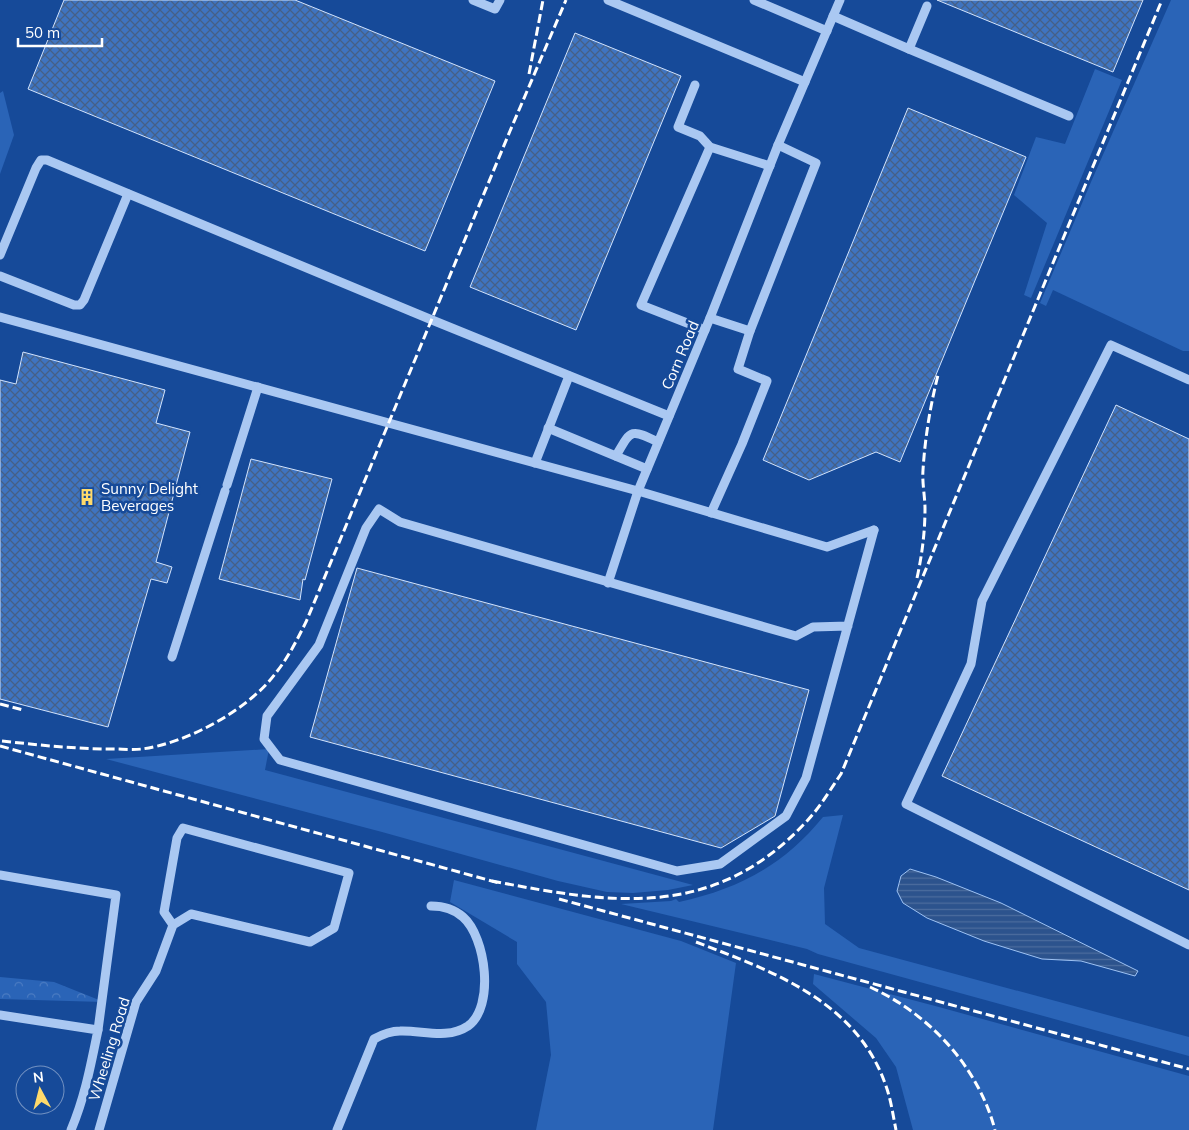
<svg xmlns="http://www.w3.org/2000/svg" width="1189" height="1130" font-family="Mulish,sans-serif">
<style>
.grass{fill:#2a64b7}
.forest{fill:url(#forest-crowns)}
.water{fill:url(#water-rules);stroke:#9dc2f4}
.building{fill:url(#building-cross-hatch);stroke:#d2e3fc}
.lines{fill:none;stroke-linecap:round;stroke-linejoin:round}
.minor{stroke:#aac8f2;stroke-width:9}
.rail{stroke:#fff;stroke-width:3;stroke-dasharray:9 4;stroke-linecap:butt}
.labels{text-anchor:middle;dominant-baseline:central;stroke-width:5;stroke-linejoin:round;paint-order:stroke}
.street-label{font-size:15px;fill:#fff;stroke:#164a99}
.poi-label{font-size:15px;fill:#fff;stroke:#164a99;text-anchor:start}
</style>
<defs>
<pattern id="forest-crowns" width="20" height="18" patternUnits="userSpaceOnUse" patternTransform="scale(1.25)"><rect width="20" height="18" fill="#2a64b7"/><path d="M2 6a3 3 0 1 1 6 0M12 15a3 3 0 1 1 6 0" fill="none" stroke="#4a7bc2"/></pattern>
<pattern id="water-rules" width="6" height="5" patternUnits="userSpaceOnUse" patternTransform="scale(1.25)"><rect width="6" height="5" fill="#2c538d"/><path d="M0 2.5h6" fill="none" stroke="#4c6d9e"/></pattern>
<pattern id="building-cross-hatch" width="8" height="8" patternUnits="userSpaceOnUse" patternTransform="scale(1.25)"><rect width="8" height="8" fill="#3f74c0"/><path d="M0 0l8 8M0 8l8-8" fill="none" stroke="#466086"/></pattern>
</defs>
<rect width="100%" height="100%" fill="#164a99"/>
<g class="grass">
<polygon points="1171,0 1189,0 1189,351 1183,351 1053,290 1046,306 1040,303 1091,182"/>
<polygon points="1095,69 1122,80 1031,298 1024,295 1047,223 1014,195 1036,137 1065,144"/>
<polygon points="3,91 14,135 0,174 0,93"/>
<polygon points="269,749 265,770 693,885 668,890 633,893 607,892 558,881 382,832 106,759"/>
<path d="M843 815 824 888 825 924 859 948 1189 1037V1056L818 954 807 949 621 904 671 901 676 899 679 902C739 889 784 865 823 817Z"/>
<polygon points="454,880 681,941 736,963 713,1130 536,1130 551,1055 546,1002 517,964 517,942 450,902"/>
<polygon points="814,974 939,1007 1189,1076 1189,1130 913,1130 896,1067 876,1038 813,984"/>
</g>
<polygon class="forest" points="0,977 54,982 104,1002 0,999"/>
<polygon class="water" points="910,869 936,877 1001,903 1138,971 1135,976 1081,961 1042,959 984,941 927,918 903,903 897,891 901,876"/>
<g class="building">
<polygon points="64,0 295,0 495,81 425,251 28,89"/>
<polygon points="937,0 1143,0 1113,72"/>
<polygon points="575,33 681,76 576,330 470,287"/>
<polygon points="908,108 1026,157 900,462 876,452 809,480 763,460"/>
<polygon points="23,352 165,390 156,423 190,432 156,562 172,567 167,583 151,579 108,727 0,699 0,380 16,384"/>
<polygon points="1116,405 1189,439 1189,890 942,776"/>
<polygon points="251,459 332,479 305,580 303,579 300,600 219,579"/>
<polygon points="357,568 809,690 775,816 721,848 310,737"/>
</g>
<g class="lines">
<g class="minor">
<polyline points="473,0 495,9 500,0"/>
<polyline points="608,0 805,82"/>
<polyline points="754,0 827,31"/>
<polyline points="833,16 909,49 927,6"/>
<polyline points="909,49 1069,116"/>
<polyline points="695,85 678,127 700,136 710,147 770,166"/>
<polyline points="0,255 36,168 41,160 47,160 432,320 669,416"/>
<polyline points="0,276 74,305 80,305 84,300 128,194"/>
<polyline points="0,317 638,491 827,547 874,530"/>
<polyline points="710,318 750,331"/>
<polyline points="705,330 641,305 710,147"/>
<polyline points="1189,380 1111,345 982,601 971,664 906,804 1189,945"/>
<polyline points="548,428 647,469"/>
<path d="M616 456C631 430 630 428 658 442"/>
<polyline points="535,463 569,376"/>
<polyline points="227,485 258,387"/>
<polyline points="711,513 742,444 767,381 738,369 750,331 816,163 778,145"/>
<polyline points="608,583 638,491 710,318 778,145 840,0"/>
<polyline points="848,626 813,627 796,636 400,522 379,509 366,528 319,645 267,716 264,739 280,760 677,871 720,864 786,816 806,778 874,530"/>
<polyline points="172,657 225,491"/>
<polyline points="0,875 116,895 98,1030"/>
<path d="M0 1015 98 1030C91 1064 85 1097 71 1130"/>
<polyline points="99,1130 136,1002 156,971 173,925 164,912 177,838 183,828 349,873 334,928 310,942 191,914 173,925"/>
<path d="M337 1130 374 1039C383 1034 390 1031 400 1031 422 1030 447 1040 468 1026 495 1007 486 937 463 917 454 909 443 906 431 906"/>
</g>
<g class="rail">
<polyline points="529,74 543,0"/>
<path d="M917 578C922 555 925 532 925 509 925 496 922 483 923 470 925 438 930 407 938 375"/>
<polyline points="0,704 23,710"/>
<path d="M2 741C39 745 75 749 112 749 122 749 133 750 142 749 187 743 248 710 275 674 288 658 297 640 306 622L510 131 566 0"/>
<polyline points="0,746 499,883"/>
<path d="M492 881C613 904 714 921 807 821 820 807 830 790 841 774L1162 0"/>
<polyline points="559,899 1189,1069"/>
<path d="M696 942C772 971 857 1001 886 1086 891 1100 893 1115 896 1130"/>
<path d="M870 987C929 1014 978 1066 995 1130"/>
</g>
</g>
<defs>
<g id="building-bare" transform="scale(1.35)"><path d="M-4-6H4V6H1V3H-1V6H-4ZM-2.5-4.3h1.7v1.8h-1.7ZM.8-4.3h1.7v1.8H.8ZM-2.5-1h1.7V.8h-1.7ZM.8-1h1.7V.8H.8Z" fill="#ffda6b" stroke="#164a99" stroke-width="2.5" paint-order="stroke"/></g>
</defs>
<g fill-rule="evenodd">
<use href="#building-bare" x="87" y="497"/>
</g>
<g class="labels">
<g class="street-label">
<text transform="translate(680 355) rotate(-67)">Corn Road</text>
<text transform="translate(109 1049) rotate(-73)">Wheeling Road</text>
</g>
<g class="poi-label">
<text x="101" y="488">Sunny Delight<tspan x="101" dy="17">Beverages</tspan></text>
</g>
</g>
<g transform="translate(40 1090) rotate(353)"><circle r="24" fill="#164a99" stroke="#7392c2"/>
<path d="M0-4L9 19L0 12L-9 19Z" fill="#ffda6b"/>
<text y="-8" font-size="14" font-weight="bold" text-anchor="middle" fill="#ffffff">N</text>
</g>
<path d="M18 38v8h84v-8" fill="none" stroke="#ffffff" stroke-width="2.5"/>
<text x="25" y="38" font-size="15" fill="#ffffff" stroke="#164a99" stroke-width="4" paint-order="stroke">50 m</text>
</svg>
